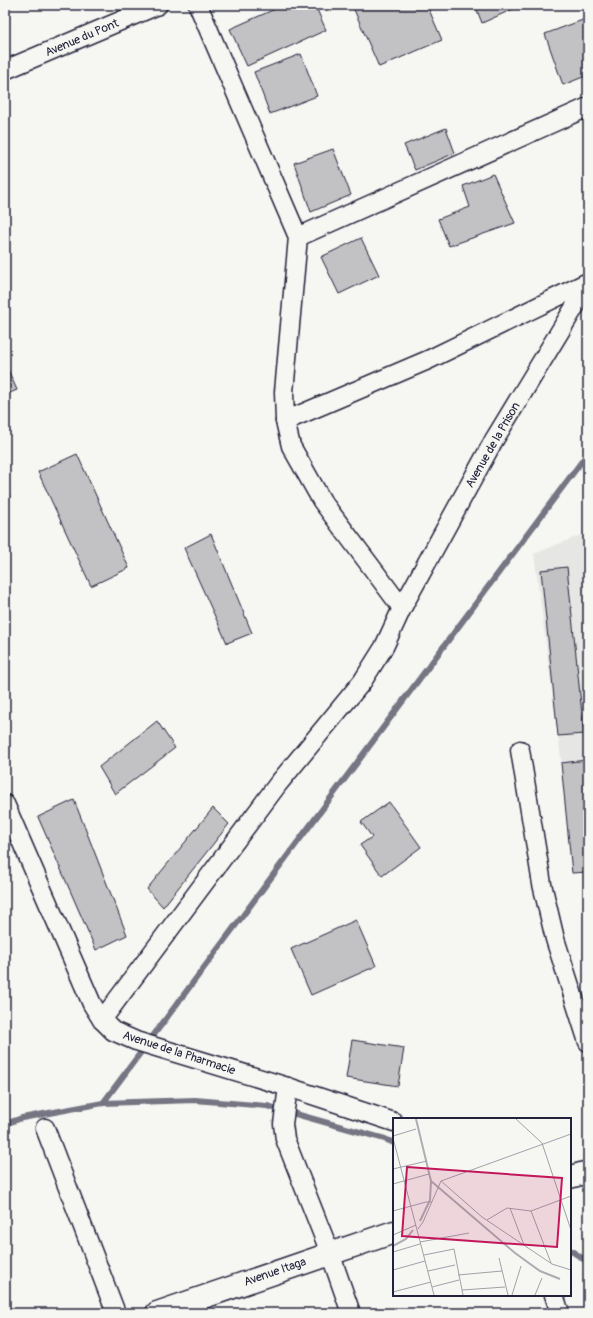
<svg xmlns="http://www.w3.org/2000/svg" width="593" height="1318" font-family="Pangolin,sans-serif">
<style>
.built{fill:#e6e6e4}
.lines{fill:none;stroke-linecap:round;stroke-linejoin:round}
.stream{stroke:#757583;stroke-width:6}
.building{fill:#c2c2c4;stroke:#22223b}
.minor-casing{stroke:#22223b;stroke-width:21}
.tertiary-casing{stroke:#22223b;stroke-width:25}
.minor{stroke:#f6f6f2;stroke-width:18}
.tertiary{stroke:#f6f6f2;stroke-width:22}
.labels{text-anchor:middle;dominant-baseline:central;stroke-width:3;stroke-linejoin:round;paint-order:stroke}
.street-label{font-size:12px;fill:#22223b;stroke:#f6f6f2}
.inset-river{fill:none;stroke:#adadb3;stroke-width:2}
.inset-road{fill:none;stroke:#a1a1a9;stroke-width:1}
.view{fill:#c2185b;fill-opacity:0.15;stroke:#c2185b;stroke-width:2}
.inset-edge{fill:none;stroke:#22223b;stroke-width:2}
</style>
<rect width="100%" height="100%" fill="#f6f6f2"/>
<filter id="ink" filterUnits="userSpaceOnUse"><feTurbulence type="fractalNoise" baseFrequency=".025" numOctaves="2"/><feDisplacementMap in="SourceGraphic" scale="8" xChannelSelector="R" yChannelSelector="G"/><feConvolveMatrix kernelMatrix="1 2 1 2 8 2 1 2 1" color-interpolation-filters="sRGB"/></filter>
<g filter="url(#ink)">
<polygon class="built" points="588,532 588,871 576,871 534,554"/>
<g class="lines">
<g class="stream">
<polyline points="103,1103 588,453"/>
<polyline points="5,1124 22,1118 103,1103 195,1100 267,1106 385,1139 394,1143"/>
<polyline points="570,1250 588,1262"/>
</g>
</g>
<g class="building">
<polygon points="274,5 315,5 326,30 247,66 230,29 275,9"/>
<polygon points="352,5 427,5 442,40 379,67"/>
<polygon points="475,5 512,5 513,9 482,23"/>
<polygon points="588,18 588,75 563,85 545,34"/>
<polygon points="301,54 317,96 270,114 254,72"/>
<polygon points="446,128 455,153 415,170 404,145"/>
<polygon points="333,149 351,195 311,212 294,163"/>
<polygon points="493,174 515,223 449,246 438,219 470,207 463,186"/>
<polygon points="361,238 379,275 339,294 321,257"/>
<polygon points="5,363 17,390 5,395"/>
<polygon points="77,454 129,568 91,586 38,472"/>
<polygon points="5,486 10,497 5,499"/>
<polygon points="211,534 252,633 227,643 184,548"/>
<polygon points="567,567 584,734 558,736 541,570"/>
<polygon points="157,721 175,748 115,794 99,767"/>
<polygon points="587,760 588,872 572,873 561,763"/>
<polygon points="74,800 127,935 96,950 38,817"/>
<polygon points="389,802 421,847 382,876 360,845 372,837 361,822"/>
<polygon points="213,808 229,824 163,907 147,889"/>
<polygon points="356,920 376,966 311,995 291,949"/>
<polygon points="352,1040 404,1048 398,1086 346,1078"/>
</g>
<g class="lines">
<g class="minor-casing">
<g id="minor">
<polyline points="198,5 298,237 284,392 285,421 291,446 322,501 402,608"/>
<polyline points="5,70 158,5"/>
<polyline points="298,237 588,107"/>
<polyline points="285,421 428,360 588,282"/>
<polyline points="520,750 542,884 555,939 588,1042"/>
<polyline points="5,804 92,1004 102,1020 113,1031 136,1041 288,1087 394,1122"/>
<polyline points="102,1020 278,784 362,682 384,647 402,608 494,440 588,285"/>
<polyline points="288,1087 283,1124 285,1139 330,1253 351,1313"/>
<polyline points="45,1128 116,1313"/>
<polyline points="554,1295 560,1313"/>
</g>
</g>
<g class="tertiary-casing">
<g id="tertiary">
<polyline points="570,1177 588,1172"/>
<polyline points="157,1313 394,1232"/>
</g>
</g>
<use href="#minor" class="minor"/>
<use href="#tertiary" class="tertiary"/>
</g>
</g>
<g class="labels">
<g class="street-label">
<text transform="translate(82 38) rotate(-23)">Avenue du Pont</text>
<text transform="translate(493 445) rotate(-60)">Avenue de la Prison</text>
<text transform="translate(179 1053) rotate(18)">Avenue de la Pharmacie</text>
<text transform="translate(275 1272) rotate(-19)">Avenue Itaga</text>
</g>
</g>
<g transform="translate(393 1118)">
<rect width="178" height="178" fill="#f6f6f2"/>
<path class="inset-river" d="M23 1 38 63 37 82 27 103M38 63 122 135 147 153 167 161M0 128 13 121 20 112"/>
<path class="inset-road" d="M123 1 149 25 178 112M0 18 23 11M0 20 41 177M0 51 34 43M48 63 89 99 159 146 178 152M0 66 36 56M117 90 131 127M0 93 33 84H39M138 93 158 145M94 102 114 90 138 93 178 78M25 111 30 104 48 63 178 16M0 117 23 107M27 124 76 115M0 134 27 126M31 137 61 131 70 177M106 140 115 177M0 152 32 143M35 153 62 147M65 157 109 153M39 169 66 162M69 172 112 169M0 174 38 164M119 177 128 148M142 177 149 160"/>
<path class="view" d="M14 49 169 60 164 129 9 118Z"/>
<rect width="178" height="178" class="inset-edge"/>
</g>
<rect width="593" height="1318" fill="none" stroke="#f6f6f2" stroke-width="20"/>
<rect x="10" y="10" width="573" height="1298" fill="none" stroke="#22223b" stroke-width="1.5" filter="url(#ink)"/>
</svg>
